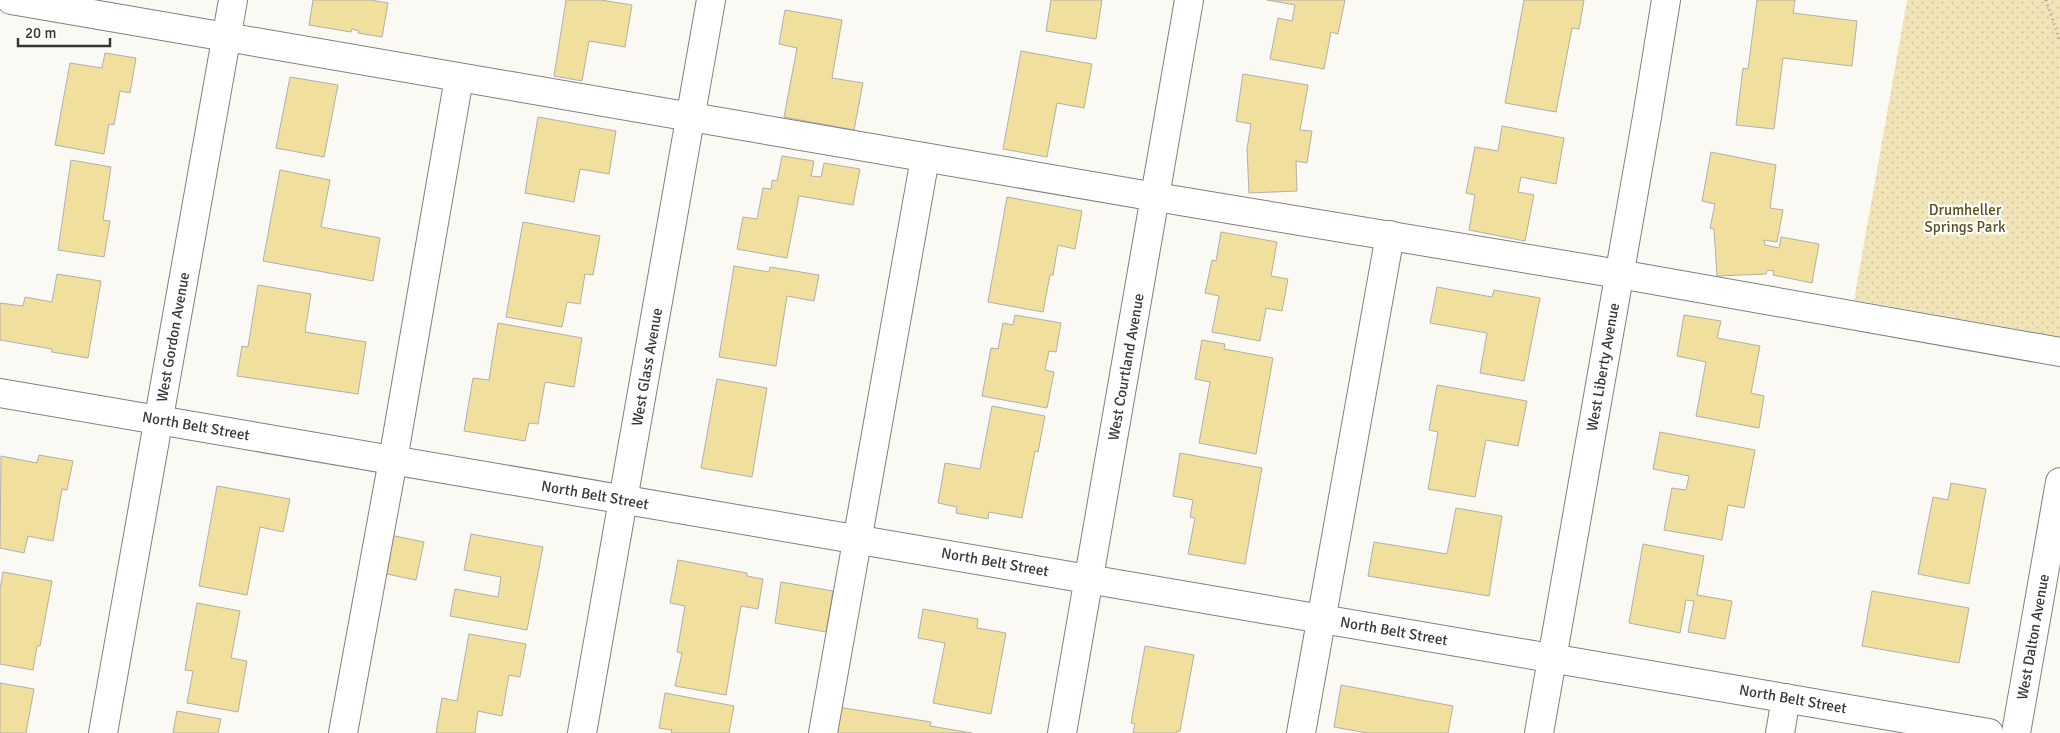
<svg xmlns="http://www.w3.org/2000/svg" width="2060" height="733" font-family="Signika,sans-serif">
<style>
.park{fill:url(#park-dots)}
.building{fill:#f0df9d;stroke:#b1b0ab}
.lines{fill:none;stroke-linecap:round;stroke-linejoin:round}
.minor-casing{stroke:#82807c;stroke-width:30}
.path{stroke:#9a9996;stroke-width:3;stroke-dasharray:1 4;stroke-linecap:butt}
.minor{stroke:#fff;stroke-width:28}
.labels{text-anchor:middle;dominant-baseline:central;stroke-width:4.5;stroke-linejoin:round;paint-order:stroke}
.park-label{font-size:15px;fill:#594e1c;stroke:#fff}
.street-label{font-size:15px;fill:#383735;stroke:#fff}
</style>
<defs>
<pattern id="park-dots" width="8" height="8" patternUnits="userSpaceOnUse" patternTransform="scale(1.25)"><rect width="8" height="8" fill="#f1e5b8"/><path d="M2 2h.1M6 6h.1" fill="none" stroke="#cfc59f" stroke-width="1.8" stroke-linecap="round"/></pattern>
</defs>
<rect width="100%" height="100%" fill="#faf9f4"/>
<polygon class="park" points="1907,0 2060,0 2060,337 1854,300"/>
<g class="building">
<polygon points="313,0 370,0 388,3 382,37 358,33 359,31 352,29 351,32 309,25"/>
<polygon points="566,0 601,0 632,5 625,47 589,41 582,81 554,76"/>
<polygon points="1051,0 1102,0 1096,39 1046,31"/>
<polygon points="1267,0 1345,0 1338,34 1331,32 1324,69 1270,59 1278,18 1292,21 1295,5"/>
<polygon points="1524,0 1584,0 1579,29 1572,28 1556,112 1505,103"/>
<polygon points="1757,0 1795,0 1793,13 1857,21 1852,66 1783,58 1774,129 1736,125 1743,68 1748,69"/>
<polygon points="785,10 842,20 832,78 863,83 854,130 784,117 797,48 779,44"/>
<polygon points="1021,51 1092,64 1084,108 1057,103 1047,157 1003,149"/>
<polygon points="105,53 136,58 130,93 120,91 114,125 109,124 104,154 55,145 70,63 102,68"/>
<polygon points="1243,74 1308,85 1300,130 1312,131 1307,163 1296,161 1297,191 1249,193 1247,149 1251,124 1236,121"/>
<polygon points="290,77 338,85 324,157 276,148"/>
<polygon points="538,117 616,131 609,174 580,169 574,202 525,193"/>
<polygon points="1502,126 1564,138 1556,184 1521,177 1518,192 1534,195 1525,241 1469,230 1475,195 1466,193 1475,147 1498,151"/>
<polygon points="1711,152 1776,165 1770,208 1783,210 1777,242 1764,240 1765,245 1779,248 1781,237 1819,244 1812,283 1773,275 1774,271 1767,270 1766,274 1717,276 1714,229 1710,228 1715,204 1702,201"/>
<polygon points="782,156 814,161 811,176 821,177 824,163 860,169 853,205 799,196 787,258 737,249 743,217 757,219 763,188 771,189 772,180 777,181"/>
<polygon points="71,160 111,167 103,220 110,221 104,257 58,250"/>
<polygon points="280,170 330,180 321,227 380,238 373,281 263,261"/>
<polygon points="1007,197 1082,211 1075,249 1058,245 1053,275 1050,275 1043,312 988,302"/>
<polygon points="523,222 600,236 593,275 585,274 580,304 567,302 562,327 506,317"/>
<polygon points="1221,232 1277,242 1271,276 1288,279 1282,311 1266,308 1260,341 1212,332 1219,296 1205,293 1212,260 1216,261"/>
<polygon points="734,266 769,272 770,267 819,275 814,301 787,296 776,366 719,357"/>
<polygon points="57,274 101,281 88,358 52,352 52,349 0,340 0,303 23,306 25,297 52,302"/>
<polygon points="258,285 311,294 305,332 366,342 358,394 237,376 242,346 248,347"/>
<polygon points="1437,287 1492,297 1494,290 1540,298 1524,381 1480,373 1487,333 1430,323"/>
<polygon points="1015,315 1061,323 1056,352 1049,351 1045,370 1054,372 1047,408 982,396 991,348 998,349 1003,323 1013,325"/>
<polygon points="1684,315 1721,321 1717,338 1760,346 1751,393 1764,396 1759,428 1696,416 1706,362 1677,356"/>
<polygon points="498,323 582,338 574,387 545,382 538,424 529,423 525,441 464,431 473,378 489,380"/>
<polygon points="1202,340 1225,344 1224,349 1273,358 1256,454 1199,443 1210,382 1195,379"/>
<polygon points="717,379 767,388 752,477 701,468"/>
<polygon points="1437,385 1527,401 1518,446 1486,440 1475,497 1428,489 1438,432 1429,430"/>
<polygon points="992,406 1045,416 1038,452 1035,451 1022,518 989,512 988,519 956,513 957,507 938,503 945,463 980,469"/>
<polygon points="1660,432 1755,450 1744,508 1728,505 1722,540 1664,530 1672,488 1686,490 1689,476 1653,469"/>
<polygon points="1180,453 1262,468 1245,564 1188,554 1195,518 1190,517 1193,500 1173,496"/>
<polygon points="39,455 73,461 67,490 62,489 53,541 28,536 24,553 0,548 1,456 37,463"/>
<polygon points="1951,483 1986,489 1969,584 1918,574 1933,497 1948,500"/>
<polygon points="217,486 290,499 283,532 260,527 247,595 199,586"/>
<polygon points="1456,508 1502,516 1489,596 1368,576 1374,542 1447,554"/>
<polygon points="471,534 543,547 527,630 450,616 455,589 498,597 501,577 464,570"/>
<polygon points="390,535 424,542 416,580 382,573"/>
<polygon points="1643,544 1704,556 1697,595 1732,601 1725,639 1688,632 1694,601 1686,600 1680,633 1629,623"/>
<polygon points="678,560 747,573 747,576 763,579 758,609 741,606 726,695 675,686 682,653 677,652 685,606 670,603"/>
<polygon points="3,572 52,581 40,646 37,646 33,670 0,664 0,590"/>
<polygon points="781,582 833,591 826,632 775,623"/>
<polygon points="1872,591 1969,608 1959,663 1862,646"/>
<polygon points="197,603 240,611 231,658 247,661 238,712 187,703 193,671 185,670"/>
<polygon points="923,609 978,619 977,628 1006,633 991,714 933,703 945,643 918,638"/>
<polygon points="469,634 526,644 520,677 509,675 502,716 478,711 475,733 436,733 442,698 457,701"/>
<polygon points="1145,646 1194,655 1180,731 1177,731 1177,733 1133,733 1135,724 1131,723"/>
<polygon points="0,683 34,689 26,733 0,733"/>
<polygon points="1341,685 1453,706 1448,733 1367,733 1334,727"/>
<polygon points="665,693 734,706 729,733 671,733 672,730 659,728"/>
<polygon points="838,707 931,722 930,726 972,733 834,733"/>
<polygon points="177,711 221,719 218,733 173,733"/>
</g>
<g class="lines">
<g class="minor-casing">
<g id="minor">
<polyline points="11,0 1156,197 1619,274 2060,352"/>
<polyline points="0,393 1989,733"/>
<polyline points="103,733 233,0"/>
<polyline points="343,733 393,460 459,78"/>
<polyline points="582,733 711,0"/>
<polyline points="823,733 925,158"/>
<polyline points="1062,733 1189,0"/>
<polyline points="1301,733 1390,235"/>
<polyline points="1539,733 1647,117 1666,0"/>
<polyline points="1780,733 1786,698"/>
<polyline points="2016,733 2060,482"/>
</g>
</g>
<polyline class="path" points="2046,0 2060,41"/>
<use href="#minor" class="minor"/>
</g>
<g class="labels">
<g class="park-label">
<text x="1965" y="210">Drumheller<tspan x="1965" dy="17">Springs Park</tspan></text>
</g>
<g class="street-label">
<text transform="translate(173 337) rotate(-80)">West Gordon Avenue</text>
<text transform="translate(647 367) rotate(-80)">West Glass Avenue</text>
<text transform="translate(1126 367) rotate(-80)">West Courtland Avenue</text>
<text transform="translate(1603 367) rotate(-80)">West Liberty Avenue</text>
<text transform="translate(196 426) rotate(10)">North Belt Street</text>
<text transform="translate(595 495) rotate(10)">North Belt Street</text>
<text transform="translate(995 562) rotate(10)">North Belt Street</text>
<text transform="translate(1394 631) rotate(10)">North Belt Street</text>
<text transform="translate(2033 637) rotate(-80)">West Dalton Avenue</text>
<text transform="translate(1793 699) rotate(10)">North Belt Street</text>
</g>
</g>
<path d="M18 38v8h92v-8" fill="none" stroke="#383735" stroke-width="2.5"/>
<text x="25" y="38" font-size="15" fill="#383735" stroke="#ffffff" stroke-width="4" paint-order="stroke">20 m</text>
</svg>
